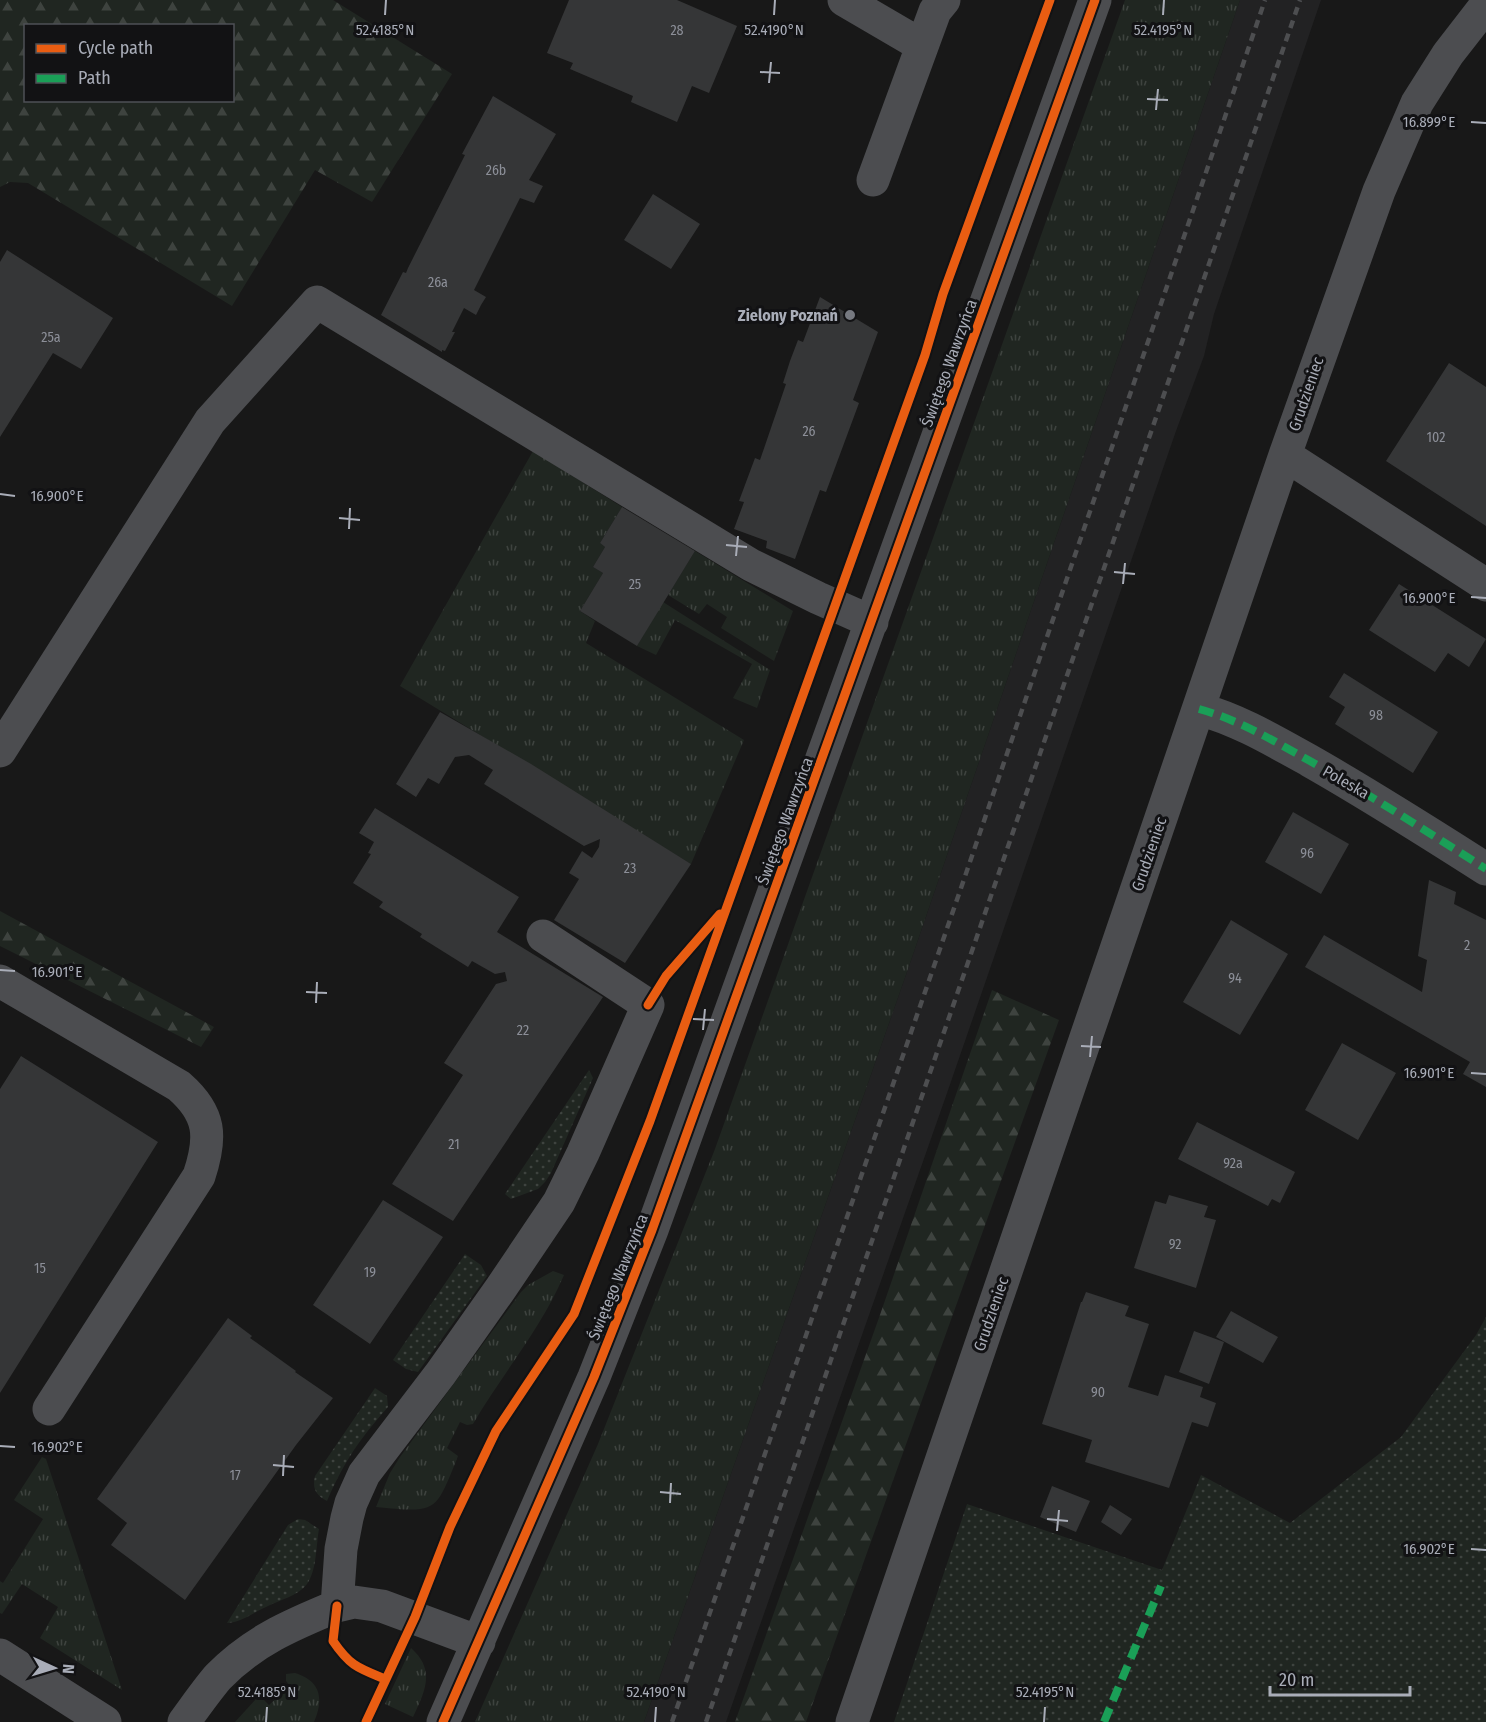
<svg xmlns="http://www.w3.org/2000/svg" width="1486" height="1722" font-family="'Fira Sans Condensed',sans-serif">
  <style>
    .built { fill: #222223 }
    .grass { fill: url(#grass-tufts) }
    .forest { fill: url(#forest-firs); fill-rule: evenodd }
    .garden { fill: url(#garden-dots) }
    .building { fill: #353637 }
    .lines { fill: none; stroke-linecap: round; stroke-linejoin: round }
    .minor { stroke: #4c4d50; stroke-width: 33 }
    .rail { stroke: #4d4e50; stroke-width: 4.5; stroke-dasharray: 8 6; stroke-linecap: butt }
    .quiet { stroke: #1a9f57; stroke-width: 8; stroke-dasharray: 15 8; stroke-linecap: butt }
    .cycleway-casing { stroke: #121214; stroke-width: 13 }
    .cycleway { stroke: #e95d12; stroke-width: 9 }
    .ticks { fill: none; stroke: #a9adb8; stroke-width: 2 }
    .poi-dot { fill: #767980; stroke: #121214; stroke-width: 2 }
    .labels { text-anchor: middle; dominant-baseline: central; stroke-width: 6; stroke-linejoin: round; paint-order: stroke }
    .number-label { font-size: 14px; fill: #8c8f98 }
    .poi-label { font-size: 16px; font-weight: bold; fill: #a9adb8; stroke: #121214; text-anchor: end }
    .street-label { font-size: 16px; fill: #a9adb8; stroke: #121214 }
    .ticks-label { font-size: 15px; text-anchor: middle; fill: #a9adb8; stroke: #121214; stroke-width: 6; stroke-linejoin: round; paint-order: stroke }
  </style>
  <defs>
    <pattern id="grass-tufts" width="24" height="20" patternUnits="userSpaceOnUse" patternTransform="scale(1.5)"><rect width="24" height="20" fill="#202621"/><path d="M3 7l-1-3M5 7V3M7 7l1-3M15 17l-1-3M17 17v-4M19 17l1-3" fill="none" stroke="#3e433f"/></pattern>
    <pattern id="forest-firs" width="22" height="20" patternUnits="userSpaceOnUse" patternTransform="scale(1.5)"><rect width="22" height="20" fill="#202621"/><path d="M5 1l3.5 6h-7zM16 11l3.5 6h-7z" fill="#3e433f"/></pattern>
    <pattern id="garden-dots" width="8" height="8" patternUnits="userSpaceOnUse" patternTransform="scale(1.5)"><rect width="8" height="8" fill="#202621"/><path d="M2 2h.1M6 6h.1" fill="none" stroke="#3e433f" stroke-width="1.8" stroke-linecap="round"/></pattern>
  </defs>
  <rect width="100%" height="100%" fill="#181818"/>
  <path class="built" d="M 1240,0 L 1321,0 L 1214,314 L 1204,356 L 1176,431 L 946,1096 L 726,1722 L 644,1722 L 908,969 Z"/>
  <path class="grass" d="M 1125,0 L 1240,0 L 908,969 L 644,1722 L 475,1722 L 598,1444 L 715,1149 Z
    M 533,451 L 622,507 L 600,543 L 605,547 L 593,567 L 603,573 L 580,611 L 595,621 L 586,643 L 744,740 L 691,864 L 400,686 Z
    M 695,551 L 793,611 L 774,661 L 721,628 L 727,617 L 707,604 L 699,614 L 668,595 Z
    M 663,602 L 770,670 L 757,708 L 733,698 L 752,664 L 675,620 L 656,655 L 637,646 Z
    M 553,1271 L 564,1275 C 541,1329 502,1374 473,1424 L 467,1425 L 460,1422 L 447,1448 L 458,1456 C 435,1513 438,1513 376,1507 L 390,1473 L 400,1457 L 521,1292 L 528,1285 Z
    M 42,1457 L 46,1459 L 122,1690 L 40,1638 L 58,1607 L 22,1584 L 2,1614 L 0,1613 L 0,1581 L 3,1583 L 43,1519 L 14,1500 Z
    M 411,1648 C 436,1670 425,1691 413,1717 L 385,1704 Z
    M 295,1673 C 321,1681 324,1699 314,1722 L 235,1722 L 256,1699 L 264,1700 L 269,1705 L 290,1686 L 286,1681 L 286,1674 Z"/>
  <path class="forest" d="M 0,0 L 333,0 L 452,74 L 372,202 L 315,170 L 232,306 L 28,183 L 10,182 L 0,187 ZM 26,26 L 232,26 L 232,100 L 26,100 Z
    M 0,911 L 214,1027 L 201,1047 L 0,946 Z
    M 992,990 L 1059,1020 L 806,1722 L 735,1722 L 881,1312 Z"/>
  <path class="garden" d="M 589,1070 L 593,1078 L 551,1173 L 545,1182 L 538,1189 L 511,1199 L 505,1194 Z
    M 465,1254 L 481,1265 L 487,1276 L 418,1372 L 406,1369 L 393,1360 Z
    M 1486,1317 L 1486,1722 L 894,1722 L 967,1504 L 1162,1570 L 1201,1475 L 1290,1523 L 1401,1437 L 1476,1335 Z
    M 375,1388 L 387,1396 L 388,1407 C 359,1440 345,1460 327,1501 C 316,1495 312,1489 315,1476 Z
    M 298,1519 L 305,1520 L 319,1529 C 316,1545 317,1570 307,1584 C 298,1596 279,1600 266,1607 C 252,1613 243,1622 227,1623 L 288,1525 Z"/>
  <path class="building" d="M 569,0 L 677,0 L 737,26 L 709,93 L 692,86 L 677,122 L 631,102 L 633,96 L 570,69 L 573,63 L 547,53 Z
    M 493,96 L 556,134 L 529,180 L 543,186 L 538,195 L 534,203 L 520,198 L 474,290 L 486,297 L 481,305 L 476,315 L 464,308 L 452,332 L 455,332 L 445,351 L 442,350 L 442,352 L 381,315 L 403,272 L 406,273 L 408,268 L 465,155 L 462,154 Z
    M 653,194 L 700,224 L 671,269 L 624,240 Z
    M 7,250 L 113,318 L 81,369 L 53,353 L 0,437 L 0,262 Z
    M 820,297 L 878,332 L 853,400 L 859,403 L 826,492 L 820,490 L 795,559 L 766,548 L 767,541 L 734,529 L 744,502 L 739,501 L 755,458 L 760,460 L 786,384 L 783,383 L 790,361 L 798,340 L 803,342 Z
    M 1449,363 L 1486,387 L 1486,526 L 1386,461 Z
    M 622,507 L 695,551 L 637,646 L 580,611 L 603,573 L 593,567 L 605,547 L 600,543 Z
    M 1399,584 L 1486,639 L 1469,667 L 1448,653 L 1435,672 L 1369,630 Z
    M 1344,673 L 1438,732 L 1413,773 L 1335,724 L 1345,707 L 1329,697 Z
    M 440,712 L 531,764 L 691,864 L 625,963 L 554,920 L 579,879 L 569,873 L 582,851 L 592,858 L 599,847 L 600,839 L 584,846 L 484,784 L 493,770 L 469,755 L 455,757 L 439,784 L 428,778 L 416,797 L 396,784 Z
    M 375,808 L 519,897 L 497,932 L 603,997 L 453,1221 L 392,1184 L 463,1075 L 444,1063 L 496,984 L 507,981 L 505,972 L 495,974 L 472,961 L 468,967 L 420,937 L 422,934 L 379,907 L 383,902 L 353,883 L 371,854 L 368,853 L 374,842 L 359,833 Z
    M 1293,812 L 1349,844 L 1321,894 L 1265,862 Z
    M 1429,880 L 1456,892 L 1454,904 L 1486,920 L 1486,1087 L 1463,1074 L 1470,1062 L 1305,967 L 1324,935 L 1422,992 L 1427,960 L 1418,956 Z
    M 1231,920 L 1288,954 L 1240,1035 L 1183,1002 Z
    M 1342,1043 L 1396,1073 L 1358,1140 L 1305,1110 Z
    M 21,1056 L 158,1142 L 0,1393 L 0,1089 Z
    M 1197,1122 L 1295,1172 L 1280,1203 L 1272,1199 L 1268,1206 L 1178,1159 Z
    M 1169,1195 L 1208,1206 L 1204,1217 L 1216,1220 L 1196,1288 L 1134,1268 L 1155,1201 L 1166,1204 Z
    M 383,1200 L 443,1237 L 370,1344 L 313,1305 Z
    M 1086,1292 L 1129,1306 L 1125,1316 L 1149,1324 L 1128,1387 L 1158,1396 L 1165,1375 L 1203,1387 L 1200,1397 L 1216,1403 L 1208,1427 L 1192,1422 L 1169,1488 L 1085,1462 L 1092,1440 L 1042,1424 L 1081,1302 L 1082,1302 Z
    M 1231,1311 L 1278,1337 L 1263,1363 L 1216,1337 Z
    M 228,1318 L 252,1336 L 250,1338 L 296,1371 L 295,1372 L 333,1398 L 296,1445 L 185,1600 L 111,1545 L 127,1523 L 97,1499 Z
    M 1194,1331 L 1224,1342 L 1209,1384 L 1179,1372 Z
    M 1052,1486 L 1090,1501 L 1076,1532 L 1040,1517 Z
    M 1110,1505 L 1132,1519 L 1121,1535 L 1101,1522 Z"/>
  <g class="lines">
    <path class="minor" d="M 844,0 L 921,45
      M 873,180 L 935,11 L 944,0
      M 1285,455 L 1486,585
      M 1199,709 C 1239,720 1274,741 1310,761 C 1370,795 1428,832 1486,869
      M 0,751 L 210,421 L 317,302 L 751,565 L 818,598 L 872,622
      M 0,981 L 179,1086 C 211,1114 212,1137 199,1176 L 49,1409
      M 337,1606 L 354,1602 L 382,1606 L 479,1642
      M 0,1655 L 105,1722
      M 184,1722 C 195,1707 206,1691 218,1677 C 253,1641 291,1625 337,1606 L 341,1549 L 347,1518 L 351,1503 L 364,1474 L 441,1373 L 501,1288 L 559,1202 L 583,1153 L 648,1005 L 543,936
      M 443,1722 L 594,1377 L 652,1230 L 1095,0
      M 852,1722 L 1285,455 L 1379,191 L 1417,103 L 1448,54 L 1486,5"/>
    <path class="rail" d="M 672,1722 L 960,891 L 1265,0
      M 706,1722 L 1300,0"/>
    <path class="quiet" d="M 1199,709 C 1239,720 1274,741 1310,761 C 1370,795 1428,832 1486,869
      M 1104,1722 L 1161,1586"/>
    <defs>
      <path id="cycleway" d="M 648,1005 L 666,976 L 720,914
        M 337,1606 L 333,1641 C 350,1666 358,1668 385,1679
        M 366,1722 L 415,1617 L 450,1527 L 496,1431 L 574,1314 L 650,1121 L 925,355 L 943,294 L 1050,0
        M 443,1722 L 594,1377 L 652,1230 L 1095,0"/>
    </defs>
    <use href="#cycleway" class="cycleway-casing"/>
    <use href="#cycleway" class="cycleway"/>
  </g>
  <path class="ticks" d="M 385,15 L 386,0M 774,15 L 775,0M 1163,15 L 1164,0M 760,72 L 780,73M 769,83 L 771,62M 1147,99 L 1168,100M 1156,110 L 1158,89M 1471,122 L 1486,123M 0,494 L 15,496M 339,518 L 360,520M 349,529 L 350,508M 726,545 L 747,547M 736,556 L 738,536M 1114,572 L 1135,574M 1123,584 L 1125,563M 1471,597 L 1486,598M 0,970 L 15,971M 306,992 L 327,993M 316,1003 L 317,982M 693,1019 L 714,1020M 703,1030 L 705,1009M 1081,1046 L 1101,1047M 1090,1057 L 1092,1036M 1471,1073 L 1486,1074M 0,1446 L 15,1447M 273,1465 L 294,1467M 283,1476 L 284,1455M 660,1492 L 681,1494M 670,1503 L 671,1483M 1047,1519 L 1068,1521M 1057,1531 L 1059,1510M 1471,1549 L 1486,1550M 266,1722 L 267,1707M 655,1722 L 656,1707M 1044,1722 L 1045,1707"/>
  <circle class="poi-dot" cx="850" cy="315" r="6"/>
  <g class="labels">
    <g class="number-label">
      <text x="677" y="30">28</text>
      <text x="496" y="170">26b</text>
      <text x="438" y="282">26a</text>
      <text x="51" y="337">25a</text>
      <text x="809" y="431">26</text>
      <text x="1436" y="437">102</text>
      <text x="635" y="584">25</text>
      <text x="1376" y="715">98</text>
      <text x="1307" y="853">96</text>
      <text x="630" y="868">23</text>
      <text x="1467" y="945">2</text>
      <text x="1235" y="978">94</text>
      <text x="523" y="1030">22</text>
      <text x="454" y="1144">21</text>
      <text x="1233" y="1163">92a</text>
      <text x="1175" y="1244">92</text>
      <text x="40" y="1268">15</text>
      <text x="370" y="1272">19</text>
      <text x="1098" y="1392">90</text>
      <text x="235" y="1475">17</text>
    </g>
    <g class="poi-label">
      <text x="838" y="315">Zielony Poznań</text>
    </g>
    <g class="street-label">
      <text transform="translate(949 363) rotate(-70)">Świętego Wawrzyńca</text>
      <text transform="translate(1306 394) rotate(-71)">Grudzieniec</text>
      <text transform="translate(1346 782) rotate(30)">Poleska</text>
      <text transform="translate(785 821) rotate(-70)">Świętego Wawrzyńca</text>
      <text transform="translate(1149 854) rotate(-71)">Grudzieniec</text>
      <text transform="translate(618 1277) rotate(-68)">Świętego Wawrzyńca</text>
      <text transform="translate(991 1314) rotate(-71)">Grudzieniec</text>
    </g>
  </g>
  <g class="ticks-label">
    <text x="385" y="35">52.4185°N</text>
    <text x="774" y="35">52.4190°N</text>
    <text x="1163" y="35">52.4195°N</text>
    <text x="1429" y="127">16.899°E</text>
    <text x="57" y="501">16.900°E</text>
    <text x="1429" y="603">16.900°E</text>
    <text x="57" y="977">16.901°E</text>
    <text x="1429" y="1078">16.901°E</text>
    <text x="57" y="1452">16.902°E</text>
    <text x="1429" y="1554">16.902°E</text>
    <text x="267" y="1697">52.4185°N</text>
    <text x="656" y="1697">52.4190°N</text>
    <text x="1045" y="1697">52.4195°N</text>
  </g>
  <rect x="24" y="24" width="210" height="78" fill="#121214" stroke="#4e5056" stroke-width="1.5"/>
  <rect x="36" y="44" width="30" height="9" fill="#e95d12" stroke="#4e5056" stroke-width="1.5"/>
  <text x="78" y="54" font-size="18" fill="#a9adb8">Cycle path</text>
  <rect x="36" y="74" width="30" height="9" fill="#1a9f57" stroke="#4e5056" stroke-width="1.5"/>
  <text x="78" y="84" font-size="18" fill="#a9adb8">Path</text>
  <g transform="translate(54 1668) rotate(94)" stroke="#121214" stroke-width="4.5" paint-order="stroke">
  <path d="M0-4.5L10 22L0 15L-10 22Z" fill="#a9adb8"/>
  <text y="-9" font-size="16" font-weight="bold" text-anchor="middle" fill="#a9adb8">N</text>
  </g>
  <path d="M1270 1686v9h140v-9" fill="none" stroke="#a9adb8" stroke-width="3"/>
  <text x="1279" y="1686" font-size="18" fill="#a9adb8" stroke="#121214" stroke-width="4.5" paint-order="stroke">20 m</text>
</svg>
